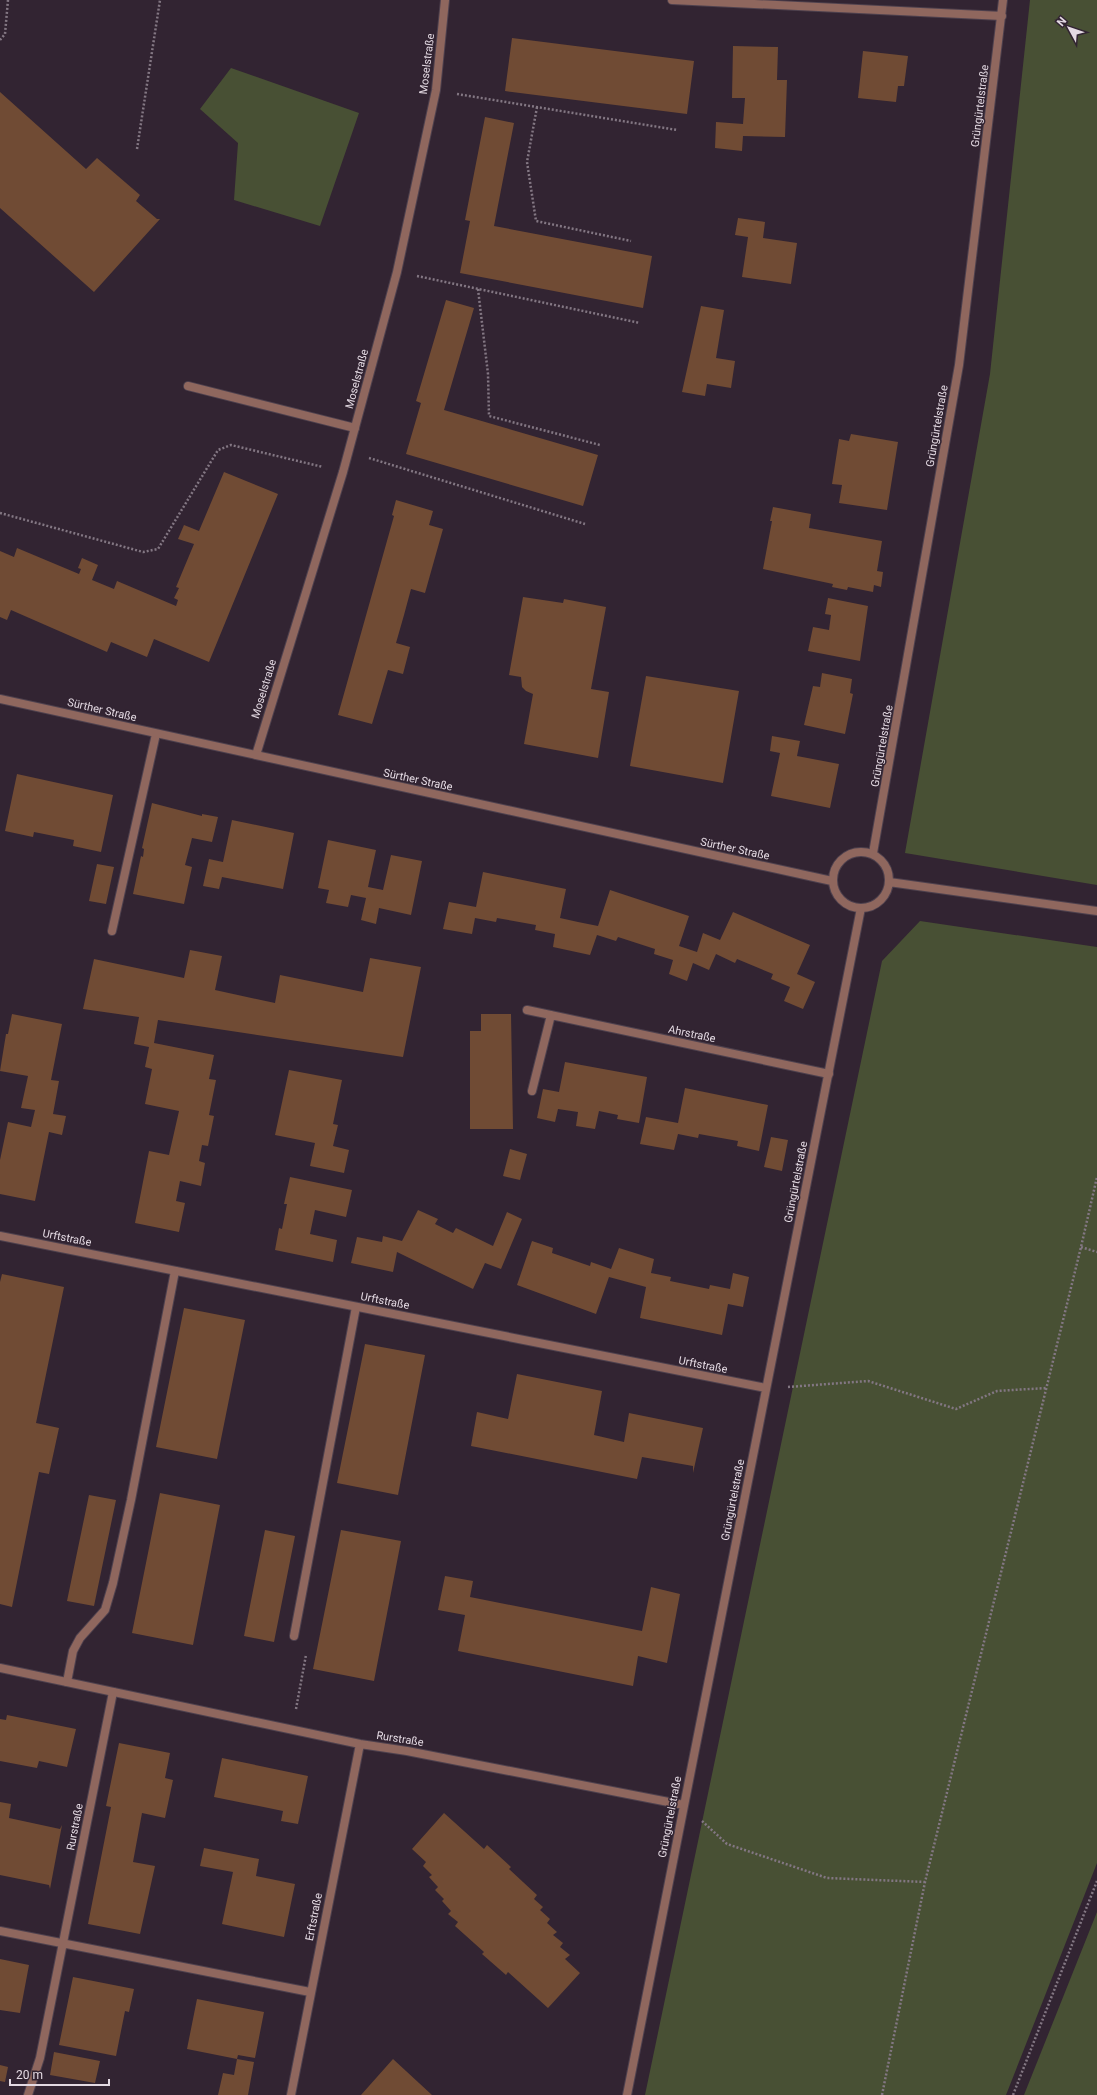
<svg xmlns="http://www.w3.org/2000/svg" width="1097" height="2095" font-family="Roboto,sans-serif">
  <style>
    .green { fill: #485034 }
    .building { fill: #704b34 }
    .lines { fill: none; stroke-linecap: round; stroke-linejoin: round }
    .service-casing { stroke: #4e414e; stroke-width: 10 }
    .minor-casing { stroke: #4e414e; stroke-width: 10 }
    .tertiary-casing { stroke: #4e414e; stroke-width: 10 }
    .path { stroke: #837783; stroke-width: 2.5; stroke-dasharray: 2 2; stroke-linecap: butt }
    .service { stroke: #8f675e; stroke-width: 8 }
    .minor { stroke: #8f675e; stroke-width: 8 }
    .tertiary { stroke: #8f675e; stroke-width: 8 }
    .labels { text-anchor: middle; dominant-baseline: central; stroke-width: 3; stroke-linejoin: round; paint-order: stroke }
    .street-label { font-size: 11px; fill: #e4dae3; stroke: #322432 }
  </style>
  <rect width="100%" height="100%" fill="#322432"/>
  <path class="green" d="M 1030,0 L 1097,0 L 1097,885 L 905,853 L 990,374 Z
    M 231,68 L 359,113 L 320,226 L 234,200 L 238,143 L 200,109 Z
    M 920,921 L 1097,947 L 1097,1863 L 1006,2095 L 645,2095 L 882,961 Z
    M 1097,1912 L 1097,2095 L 1024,2095 Z"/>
  <path class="building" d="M 512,38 L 694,61 L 687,114 L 505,91 Z
    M 733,46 L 778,47 L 777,80 L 787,80 L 785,137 L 743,136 L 742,151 L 715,148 L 716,122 L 743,124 L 745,98 L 732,98 Z
    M 863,51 L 908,56 L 904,86 L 898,86 L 896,102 L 858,98 Z
    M 0,92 L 86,169 L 97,158 L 140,195 L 136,201 L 157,219 L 160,219 L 94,292 L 0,208 Z
    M 485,117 L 514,123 L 494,226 L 652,256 L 643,308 L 460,273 L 470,221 L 465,220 Z
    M 738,218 L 765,222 L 763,238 L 797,243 L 791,284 L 742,277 L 748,237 L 735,235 Z
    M 446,300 L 474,308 L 444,410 L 598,455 L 583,506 L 406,454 L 421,403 L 416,401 Z
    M 701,306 L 724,310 L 716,358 L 735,361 L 731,388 L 707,384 L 705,396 L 682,392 Z
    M 851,434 L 898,442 L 887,510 L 839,503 L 842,485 L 832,484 L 839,439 L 849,441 Z
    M 224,472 L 278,494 L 209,662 L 154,639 L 147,657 L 111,642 L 107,652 L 11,610 L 7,620 L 0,617 L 0,551 L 14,557 L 17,548 L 79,574 L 81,569 L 78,568 L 82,558 L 98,565 L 92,580 L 114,589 L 117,581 L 176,606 L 178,600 L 174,598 L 179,588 L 176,587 L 194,544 L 178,539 L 184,525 L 199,531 Z
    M 396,500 L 433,511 L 429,525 L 443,529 L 425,593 L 411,589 L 404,615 L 396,643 L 410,647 L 403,674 L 388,670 L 372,724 L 338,715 L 394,516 L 392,515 Z
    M 773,507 L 811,514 L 809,528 L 882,541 L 877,571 L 883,572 L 881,587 L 874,585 L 873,592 L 848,587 L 847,590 L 832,587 L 833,584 L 763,569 L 772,521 L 770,521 Z
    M 523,597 L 563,603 L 564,599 L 606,607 L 591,689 L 609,692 L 598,758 L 524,744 L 533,694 L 526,691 L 522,687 L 521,677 L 509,675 Z
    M 828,598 L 868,606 L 860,661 L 808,651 L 813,627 L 829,630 L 831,615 L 825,614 Z
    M 822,673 L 852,679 L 850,693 L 853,694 L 845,734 L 804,725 L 813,686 L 820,687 Z
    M 646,676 L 739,691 L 723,783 L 630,766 Z
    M 772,736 L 800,741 L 797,756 L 839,764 L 830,808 L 771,796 L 780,753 L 770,751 Z
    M 17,774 L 113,795 L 101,852 L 73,846 L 74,840 L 34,832 L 33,837 L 5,831 Z
    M 152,803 L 202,816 L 202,814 L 218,817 L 212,842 L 192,838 L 185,865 L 192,867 L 184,904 L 133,894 L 141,856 L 143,857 L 144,849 L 142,848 Z
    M 232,820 L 294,833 L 283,889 L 222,877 L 219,889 L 203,886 L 209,859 L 223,862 Z
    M 328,840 L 376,850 L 368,887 L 383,890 L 391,855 L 422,861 L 411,915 L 379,908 L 376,924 L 361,920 L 366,898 L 351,895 L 348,907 L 326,903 L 329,890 L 318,888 Z
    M 97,864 L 114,867 L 106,904 L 89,901 Z
    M 483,872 L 566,889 L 560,918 L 578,922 L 598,926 L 610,890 L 689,916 L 679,946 L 697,952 L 703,933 L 720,940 L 733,912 L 810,945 L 797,974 L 815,982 L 803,1009 L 784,1001 L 790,987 L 771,979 L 773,974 L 737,959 L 735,963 L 716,954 L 709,970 L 693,963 L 687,981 L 669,974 L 673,960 L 654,954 L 655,949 L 618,937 L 616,941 L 597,935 L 590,955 L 553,947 L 555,934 L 535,930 L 536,925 L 497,918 L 496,922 L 475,918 L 472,934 L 443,929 L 449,902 L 476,907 Z
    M 190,950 L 222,956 L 215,990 L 275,1003 L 280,975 L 363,992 L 370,958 L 421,967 L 403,1057 L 158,1020 L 154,1043 L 214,1055 L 209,1079 L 216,1080 L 209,1115 L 214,1116 L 208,1146 L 202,1145 L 199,1161 L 205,1163 L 201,1186 L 180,1181 L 176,1201 L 185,1203 L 179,1232 L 135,1223 L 149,1151 L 169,1155 L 179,1111 L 145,1104 L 152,1069 L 145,1067 L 149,1047 L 134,1044 L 139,1017 L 83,1009 L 94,959 L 184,978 Z
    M 12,1014 L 62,1024 L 51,1080 L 59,1081 L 53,1114 L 66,1116 L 62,1135 L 49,1132 L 35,1201 L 0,1194 L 0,1160 L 8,1122 L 31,1127 L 35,1110 L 21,1108 L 28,1076 L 0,1071 L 6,1034 L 8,1034 Z
    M 481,1014 L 511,1014 L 513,1129 L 470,1129 L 470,1031 L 481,1031 Z
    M 565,1062 L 647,1077 L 639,1123 L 617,1119 L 618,1115 L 599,1111 L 595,1129 L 576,1126 L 578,1112 L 558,1109 L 555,1122 L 537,1118 L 543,1089 L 559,1092 Z
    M 289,1070 L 342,1080 L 333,1124 L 338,1125 L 333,1146 L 349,1150 L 344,1173 L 310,1166 L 315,1143 L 275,1135 Z
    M 685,1088 L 768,1105 L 759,1151 L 737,1146 L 738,1141 L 699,1134 L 698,1138 L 678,1134 L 674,1150 L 640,1144 L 646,1117 L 678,1123 Z
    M 771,1137 L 788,1140 L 782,1171 L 764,1167 Z
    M 510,1149 L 527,1154 L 520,1180 L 503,1176 Z
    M 290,1177 L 352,1190 L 346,1217 L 315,1210 L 310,1234 L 337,1240 L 333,1262 L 275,1250 L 279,1228 L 282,1229 L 287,1204 L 284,1204 Z
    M 418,1210 L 438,1219 L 435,1224 L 453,1233 L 456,1228 L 493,1246 L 507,1212 L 522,1219 L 501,1269 L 485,1263 L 473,1289 L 397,1252 L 393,1272 L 351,1263 L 357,1237 L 382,1242 L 383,1236 L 402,1241 Z
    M 532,1241 L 553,1248 L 552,1253 L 590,1266 L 591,1262 L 611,1269 L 619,1248 L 654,1259 L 651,1273 L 671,1277 L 670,1281 L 709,1289 L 710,1285 L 730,1289 L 733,1273 L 749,1277 L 743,1307 L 728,1304 L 722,1335 L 640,1318 L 646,1287 L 609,1277 L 596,1314 L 517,1285 Z
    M 2,1274 L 64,1287 L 36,1423 L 59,1428 L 49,1474 L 39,1472 L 12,1607 L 0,1604 L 0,1282 Z
    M 184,1308 L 245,1320 L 217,1459 L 156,1447 Z
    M 365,1344 L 425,1355 L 398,1495 L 337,1483 Z
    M 517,1374 L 602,1391 L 594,1435 L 624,1442 L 629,1413 L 703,1428 L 693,1473 L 693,1466 L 642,1457 L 637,1479 L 471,1446 L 477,1412 L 508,1419 Z
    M 160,1493 L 220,1505 L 193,1645 L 132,1633 Z
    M 89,1495 L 116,1500 L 94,1606 L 67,1601 Z
    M 265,1530 L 295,1536 L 274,1642 L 244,1636 Z
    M 341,1530 L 401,1541 L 374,1681 L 313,1669 Z
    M 445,1576 L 473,1581 L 470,1597 L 642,1631 L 651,1587 L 680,1594 L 667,1663 L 638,1656 L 633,1686 L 458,1651 L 465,1615 L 438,1610 Z
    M 7,1715 L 76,1729 L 67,1767 L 39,1761 L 37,1768 L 0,1761 L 0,1719 L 6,1720 Z
    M 119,1743 L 170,1753 L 165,1778 L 173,1780 L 165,1818 L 142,1813 L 133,1862 L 155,1866 L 140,1934 L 88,1924 L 111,1807 L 106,1806 Z
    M 222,1758 L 308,1776 L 298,1824 L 281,1821 L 283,1811 L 214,1797 Z
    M 0,1802 L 11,1804 L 9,1818 L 60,1829 L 62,1825 L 50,1889 L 49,1885 L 0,1875 Z
    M 444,1813 L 484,1849 L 487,1845 L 511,1867 L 509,1869 L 537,1895 L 534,1899 L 543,1907 L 540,1910 L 550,1919 L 547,1923 L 557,1932 L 553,1935 L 563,1943 L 560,1947 L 570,1955 L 565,1959 L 580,1973 L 548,2008 L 508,1972 L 506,1975 L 482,1954 L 484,1952 L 455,1926 L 458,1922 L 448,1914 L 451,1911 L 442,1901 L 444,1899 L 435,1890 L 438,1887 L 429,1877 L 432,1875 L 423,1866 L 426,1862 L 412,1849 Z
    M 204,1848 L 259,1859 L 256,1876 L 295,1884 L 284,1937 L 222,1924 L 233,1872 L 200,1866 Z
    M 0,1959 L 29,1965 L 20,2013 L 0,2010 Z
    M 73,1977 L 134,1989 L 129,2012 L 125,2011 L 116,2056 L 59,2045 Z
    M 197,1999 L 264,2012 L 255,2058 L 238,2055 L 237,2059 L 187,2049 Z
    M 54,2052 L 100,2061 L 95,2083 L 50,2075 Z
    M 237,2059 L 254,2062 L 248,2095 L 218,2095 L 223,2073 L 234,2075 Z
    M 393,2059 L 432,2095 L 361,2095 Z
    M 0,2065 L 8,2067 L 5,2082 L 0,2081 Z"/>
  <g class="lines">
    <defs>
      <path id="service" d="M 188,386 L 355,428
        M 112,931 L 156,734
        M 527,1010 L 829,1074
        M 532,1091 L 551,1015
        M 294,1636 L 356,1307
        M 67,1682 L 73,1651 L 80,1638 L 105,1610 L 113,1583 L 131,1500 L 175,1271
        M 0,1931 L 310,1992
        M 28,2095 L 40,2058 L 113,1692"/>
      <path id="minor" d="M 672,0 L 1002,16
        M 256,755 L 343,472 L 397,272 L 436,90 L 445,0
        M 873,853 L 959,365 L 1003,0
        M 0,1236 L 766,1388
        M 0,1668 L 360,1744 L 407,1751 L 684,1805
        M 291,2095 L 360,1744
        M 627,2095 L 861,908"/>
      <path id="tertiary" d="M 0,699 L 832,881
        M833 880a28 28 0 1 1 56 0a28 28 0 1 1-56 0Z
        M 889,882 L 1097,911"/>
    </defs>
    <use href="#service" class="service-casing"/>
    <use href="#minor" class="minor-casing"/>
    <use href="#tertiary" class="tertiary-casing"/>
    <path class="path" d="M 0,40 L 5,34 L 8,0
      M 457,94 L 677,130
      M 537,107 L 527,162 L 536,221 L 631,241
      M 137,149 L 160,0
      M 417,276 L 640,323
      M 478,289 L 488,374 L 489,416 L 600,445
      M 369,458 L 585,524
      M 0,513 L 143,552 L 158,549 L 218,450 L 231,445 L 323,467
      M 1081,1247 L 1097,1252
      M 788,1387 L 868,1381 L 956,1409 L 997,1391 L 1046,1388
      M 296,1709 L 306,1655
      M 702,1821 L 727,1844 L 827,1878 L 925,1882
      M 882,2095 L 925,1882 L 1081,1247 L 1097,1177
      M 1013,2095 L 1097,1881"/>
    <use href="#service" class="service"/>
    <use href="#minor" class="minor"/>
    <use href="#tertiary" class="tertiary"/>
  </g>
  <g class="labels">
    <g class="street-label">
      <text transform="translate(427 64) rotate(-83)">Moselstraße</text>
      <text transform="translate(980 106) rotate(-83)">Grüngürtelstraße</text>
      <text transform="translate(357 379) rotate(-75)">Moselstraße</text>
      <text transform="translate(937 426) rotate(-80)">Grüngürtelstraße</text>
      <text transform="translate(264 689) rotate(-73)">Moselstraße</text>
      <text transform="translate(102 710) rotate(13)">Sürther Straße</text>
      <text transform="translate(882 746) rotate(-80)">Grüngürtelstraße</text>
      <text transform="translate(418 780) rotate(12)">Sürther Straße</text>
      <text transform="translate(735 849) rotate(12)">Sürther Straße</text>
      <text transform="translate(692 1034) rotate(12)">Ahrstraße</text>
      <text transform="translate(796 1182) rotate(-79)">Grüngürtelstraße</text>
      <text transform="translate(67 1238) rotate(11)">Urftstraße</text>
      <text transform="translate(385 1301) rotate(11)">Urftstraße</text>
      <text transform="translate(703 1365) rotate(11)">Urftstraße</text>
      <text transform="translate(733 1500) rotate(-79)">Grüngürtelstraße</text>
      <text transform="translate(400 1739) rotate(9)">Rurstraße</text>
      <text transform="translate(670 1817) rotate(-79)">Grüngürtelstraße</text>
      <text transform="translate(75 1827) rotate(-79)">Rurstraße</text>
      <text transform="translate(314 1917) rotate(-79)">Erftstraße</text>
    </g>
  </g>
  <g transform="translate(1069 28) rotate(310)" stroke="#322432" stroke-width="3" paint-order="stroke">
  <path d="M0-3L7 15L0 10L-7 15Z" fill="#e4dae3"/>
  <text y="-6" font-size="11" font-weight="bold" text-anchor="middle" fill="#e4dae3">N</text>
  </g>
  <path d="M10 2079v6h99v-6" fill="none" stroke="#e4dae3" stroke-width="2"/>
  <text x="16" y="2079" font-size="12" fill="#e4dae3" stroke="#322432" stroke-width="3" paint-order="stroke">20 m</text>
</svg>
